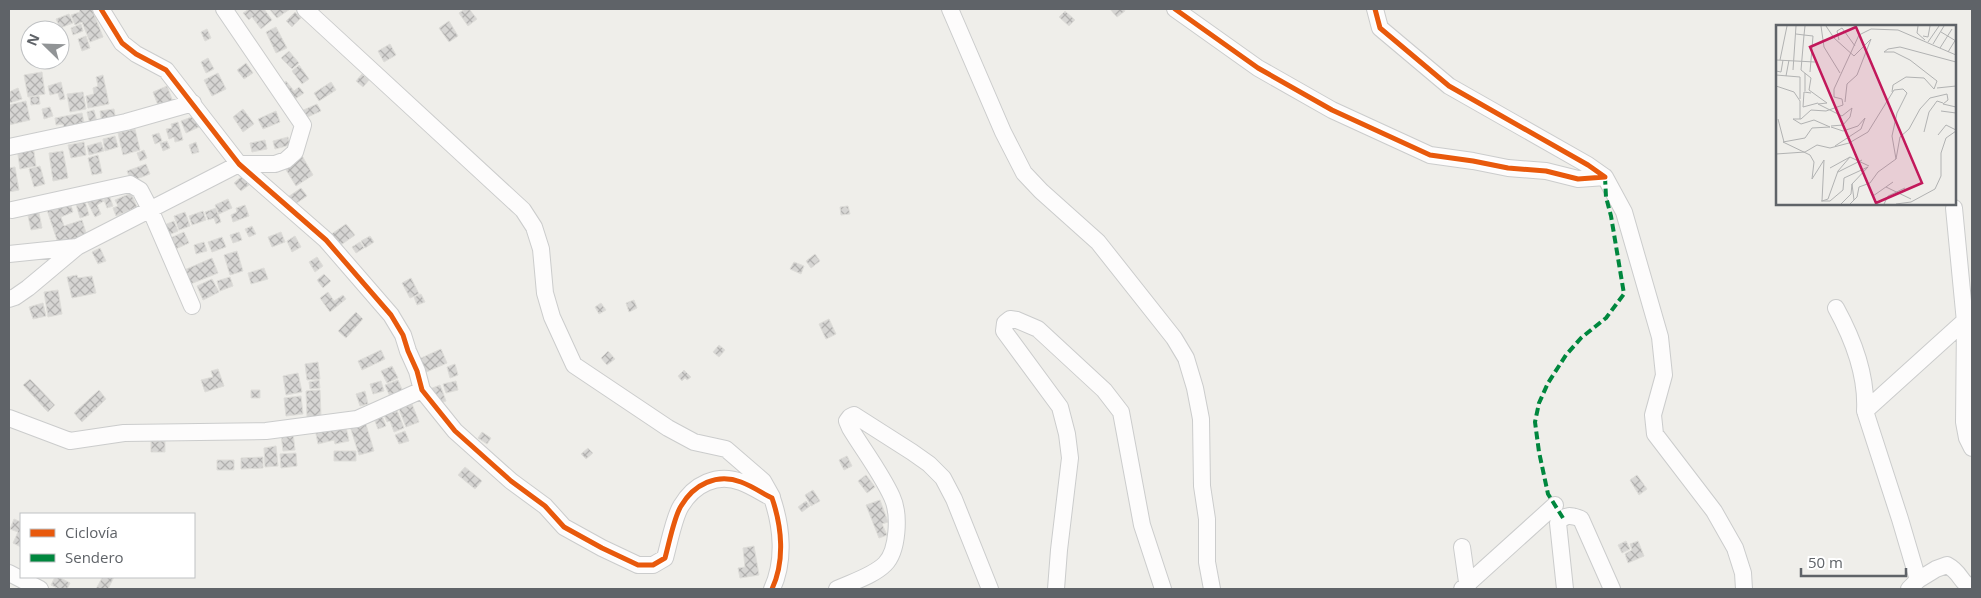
<svg xmlns="http://www.w3.org/2000/svg" width="1981" height="598" font-family="'Open Sans',sans-serif">
  <style>
    .building { fill: url(#building-cross-hatch); stroke: #deddd9 }
    .lines { fill: none; stroke-linecap: round; stroke-linejoin: round }
    .minor-casing { stroke: #cbcccc; stroke-width: 18 }
    .minor { stroke: #fdfcfc; stroke-width: 16 }
    .quiet { stroke: #00873e; stroke-width: 4; stroke-dasharray: 8 4; stroke-linecap: butt }
    .cycleway-casing { stroke: #fff; stroke-width: 8 }
    .cycleway { stroke: #e8590c; stroke-width: 5 }
    .inset-road { fill: none; stroke: #b1b2b2; stroke-width: 1 }
    .view { fill: #c2185b; fill-opacity: 0.15; stroke: #c2185b; stroke-width: 2.5 }
    .inset-edge { fill: none; stroke: #5f6368; stroke-width: 2.5 }
  </style>
  <defs>
    <pattern id="building-cross-hatch" width="8" height="8" patternUnits="userSpaceOnUse" patternTransform="scale(1.25)"><rect width="8" height="8" fill="#d6d5d3"/><path d="M0 0l8 8M0 8l8-8" fill="none" stroke="#b1b0af"/></pattern>
  </defs>
  <rect width="100%" height="100%" fill="#efeeea"/>
  <path class="building" d="M 79,9 L 92,9 L 103,37 L 90,42 L 82,22 L 75,25 L 71,15 L 80,12 Z
    M 249,9 L 264,9 L 272,20 L 261,29 L 252,17 L 249,20 L 243,13 Z
    M 272,9 L 290,9 L 277,18 L 270,10 Z
    M 465,9 L 469,9 L 477,19 L 468,26 L 459,13 Z
    M 1110,9 L 1124,9 L 1125,11 L 1117,17 Z
    M 1065,11 L 1075,20 L 1069,26 L 1059,17 Z
    M 295,12 L 301,18 L 292,27 L 286,21 Z
    M 69,14 L 73,23 L 60,28 L 56,19 Z
    M 449,21 L 458,36 L 449,42 L 439,28 Z
    M 81,24 L 83,31 L 73,35 L 71,28 Z
    M 276,27 L 287,48 L 276,53 L 266,32 Z
    M 207,29 L 211,38 L 205,41 L 201,32 Z
    M 86,36 L 90,48 L 82,51 L 78,39 Z
    M 390,44 L 396,55 L 384,62 L 378,51 Z
    M 289,51 L 299,63 L 292,69 L 281,58 Z
    M 208,58 L 214,69 L 206,73 L 201,62 Z
    M 246,63 L 253,73 L 244,79 L 237,70 Z
    M 299,65 L 309,79 L 302,84 L 292,71 Z
    M 42,72 L 45,94 L 28,97 L 24,75 Z
    M 218,73 L 226,89 L 212,96 L 204,80 Z
    M 362,74 L 369,80 L 363,87 L 356,81 Z
    M 103,75 L 109,104 L 88,108 L 86,96 L 94,94 L 93,88 L 98,86 L 96,77 Z
    M 286,81 L 294,91 L 299,87 L 304,93 L 292,101 L 281,85 Z
    M 61,82 L 65,99 L 60,100 L 58,93 L 50,95 L 48,86 Z
    M 331,82 L 336,90 L 319,101 L 314,93 Z
    M 167,86 L 173,102 L 159,108 L 153,92 Z
    M 18,88 L 22,99 L 9,103 L 9,92 Z
    M 83,92 L 86,109 L 70,112 L 67,94 Z
    M 39,96 L 40,104 L 31,105 L 30,97 Z
    M 26,101 L 30,120 L 9,125 L 9,105 Z
    M 317,104 L 321,111 L 303,119 L 299,112 Z
    M 50,107 L 53,116 L 44,119 L 42,109 Z
    M 114,109 L 116,121 L 102,124 L 100,111 Z
    M 243,109 L 254,124 L 243,132 L 233,117 Z
    M 94,110 L 98,126 L 91,128 L 87,112 Z
    M 276,111 L 280,122 L 263,129 L 258,119 Z
    M 82,113 L 84,122 L 79,123 L 81,129 L 65,132 L 63,124 L 56,125 L 55,118 Z
    M 194,116 L 199,127 L 186,133 L 181,121 Z
    M 178,122 L 183,140 L 175,142 L 174,137 L 169,139 L 166,129 L 172,128 L 171,124 Z
    M 135,129 L 140,150 L 123,155 L 118,133 Z
    M 159,133 L 162,141 L 155,144 L 152,135 Z
    M 115,136 L 118,147 L 105,151 L 103,139 Z
    M 288,137 L 290,145 L 275,149 L 273,141 Z
    M 265,140 L 267,149 L 252,152 L 250,143 Z
    M 167,141 L 170,148 L 163,151 L 160,143 Z
    M 84,142 L 86,155 L 71,158 L 68,145 Z
    M 101,142 L 104,151 L 89,155 L 87,146 Z
    M 196,142 L 199,152 L 192,154 L 189,145 Z
    M 33,145 L 36,166 L 20,169 L 17,148 Z
    M 144,150 L 147,158 L 140,161 L 137,153 Z
    M 63,151 L 68,178 L 53,181 L 49,153 Z
    M 301,154 L 313,175 L 296,186 L 283,165 Z
    M 98,155 L 102,173 L 92,175 L 88,158 Z
    M 146,164 L 150,174 L 131,181 L 127,171 Z
    M 40,166 L 45,184 L 34,187 L 29,169 Z
    M 15,167 L 19,190 L 9,192 L 9,168 Z
    M 242,176 L 249,185 L 241,191 L 234,183 Z
    M 301,188 L 307,196 L 291,207 L 285,199 Z
    M 131,193 L 137,207 L 116,216 L 113,208 L 118,206 L 115,200 Z
    M 101,195 L 104,201 L 97,205 L 101,214 L 95,217 L 87,201 Z
    M 109,195 L 113,206 L 107,208 L 103,197 Z
    M 84,198 L 89,215 L 80,218 L 75,201 Z
    M 69,199 L 73,212 L 61,217 L 64,226 L 82,220 L 87,236 L 59,246 L 46,207 Z
    M 228,199 L 232,208 L 219,214 L 215,205 Z
    M 245,205 L 249,216 L 233,222 L 231,215 L 237,212 L 236,208 Z
    M 848,206 L 850,214 L 841,215 L 840,207 Z
    M 38,208 L 42,228 L 31,230 L 27,211 Z
    M 216,208 L 221,222 L 216,224 L 214,218 L 208,220 L 205,212 Z
    M 203,211 L 206,220 L 192,225 L 189,216 Z
    M 185,212 L 190,226 L 179,230 L 174,216 Z
    M 174,221 L 178,231 L 166,236 L 162,226 Z
    M 346,224 L 355,235 L 338,247 L 330,235 Z
    M 252,226 L 256,234 L 249,237 L 245,229 Z
    M 184,232 L 189,243 L 171,251 L 166,240 Z
    M 239,232 L 242,240 L 233,243 L 230,235 Z
    M 281,232 L 285,242 L 272,247 L 268,237 Z
    M 295,236 L 301,247 L 292,252 L 287,241 Z
    M 370,236 L 374,242 L 365,248 L 361,241 Z
    M 222,237 L 226,247 L 212,252 L 208,242 Z
    M 204,242 L 207,251 L 196,254 L 194,245 Z
    M 360,242 L 364,248 L 356,253 L 352,247 Z
    M 100,248 L 106,261 L 98,264 L 92,252 Z
    M 237,251 L 243,271 L 230,275 L 224,255 Z
    M 815,254 L 820,261 L 811,268 L 806,261 Z
    M 317,257 L 323,266 L 315,272 L 309,262 Z
    M 212,258 L 218,273 L 188,285 L 182,271 Z
    M 794,262 L 804,266 L 801,274 L 790,269 Z
    M 264,268 L 268,279 L 251,284 L 248,273 Z
    M 324,274 L 331,281 L 323,288 L 317,280 Z
    M 77,275 L 78,278 L 92,276 L 96,293 L 72,298 L 67,277 Z
    M 230,277 L 233,286 L 220,291 L 217,281 Z
    M 411,278 L 419,294 L 410,298 L 402,283 Z
    M 212,279 L 219,292 L 203,300 L 197,286 Z
    M 58,290 L 62,314 L 48,317 L 44,292 Z
    M 328,292 L 334,301 L 343,295 L 346,299 L 330,312 L 320,298 Z
    M 421,294 L 425,302 L 417,305 L 414,297 Z
    M 634,300 L 637,308 L 629,312 L 626,303 Z
    M 43,303 L 46,316 L 33,319 L 29,307 Z
    M 601,303 L 606,310 L 599,314 L 595,307 Z
    M 356,312 L 363,319 L 346,338 L 338,331 Z
    M 829,319 L 836,334 L 826,339 L 819,324 Z
    M 719,345 L 725,350 L 719,357 L 713,352 Z
    M 441,349 L 447,363 L 424,373 L 419,359 Z
    M 381,350 L 385,359 L 362,370 L 358,361 Z
    M 608,351 L 615,359 L 607,365 L 601,358 Z
    M 318,362 L 320,379 L 307,380 L 305,364 Z
    M 455,364 L 458,375 L 450,378 L 447,367 Z
    M 392,366 L 398,378 L 387,383 L 381,371 Z
    M 218,369 L 224,386 L 205,392 L 201,380 L 213,377 L 211,371 Z
    M 684,370 L 691,377 L 687,380 L 685,378 L 682,381 L 678,376 Z
    M 298,373 L 302,392 L 286,395 L 283,376 Z
    M 30,379 L 55,405 L 48,412 L 23,385 Z
    M 319,380 L 320,388 L 310,389 L 309,382 Z
    M 398,380 L 404,394 L 391,399 L 385,385 Z
    M 381,381 L 384,391 L 373,394 L 370,384 Z
    M 456,381 L 458,390 L 446,393 L 443,384 Z
    M 440,385 L 446,401 L 436,405 L 430,389 Z
    M 99,390 L 106,399 L 82,422 L 74,413 Z
    M 251,390 L 260,390 L 260,398 L 251,398 Z
    M 320,390 L 321,417 L 307,417 L 306,391 Z
    M 365,391 L 368,404 L 360,406 L 356,394 Z
    M 301,396 L 303,414 L 286,416 L 284,398 Z
    M 412,404 L 419,422 L 406,427 L 399,409 Z
    M 396,408 L 404,428 L 394,432 L 390,421 L 387,422 L 383,413 Z
    M 381,413 L 386,426 L 378,429 L 373,416 Z
    M 364,418 L 374,451 L 359,455 L 349,423 Z
    M 345,422 L 349,441 L 335,444 L 334,440 L 318,444 L 315,429 Z
    M 405,431 L 409,441 L 399,444 L 395,435 Z
    M 482,432 L 491,438 L 487,444 L 478,438 Z
    M 293,433 L 295,450 L 283,451 L 281,434 Z
    M 151,441 L 165,441 L 165,452 L 151,452 Z
    M 276,446 L 278,466 L 265,467 L 264,448 Z
    M 588,448 L 593,453 L 586,459 L 581,454 Z
    M 334,451 L 356,451 L 356,461 L 334,461 Z
    M 296,453 L 297,466 L 281,468 L 280,454 Z
    M 847,456 L 852,466 L 844,470 L 839,460 Z
    M 263,457 L 263,468 L 241,469 L 241,458 Z
    M 217,460 L 234,460 L 234,470 L 217,470 Z
    M 465,467 L 482,481 L 475,489 L 458,475 Z
    M 866,475 L 875,487 L 867,493 L 858,481 Z
    M 1637,475 L 1647,489 L 1639,495 L 1630,480 Z
    M 813,490 L 820,501 L 811,506 L 805,495 Z
    M 880,500 L 888,522 L 882,524 L 887,535 L 879,538 L 866,505 Z
    M 806,501 L 810,506 L 802,512 L 798,507 Z
    M 14,519 L 21,522 L 21,547 L 13,543 L 18,532 L 10,529 Z
    M 1626,541 L 1630,549 L 1622,553 L 1618,545 Z
    M 1638,541 L 1644,556 L 1628,563 L 1625,554 L 1632,550 L 1630,544 Z
    M 754,546 L 759,575 L 740,578 L 738,568 L 745,567 L 743,548 Z
    M 55,577 L 59,577 L 70,583 L 67,589 L 59,589 L 51,585 Z
    M 98,577 L 114,577 L 108,589 L 96,589 L 102,578 Z"/>
  <g class="lines">
    <defs>
      <path id="minor" d="M 101,9 L 122,43 L 136,54 L 166,70 L 239,164 L 326,240 L 391,315 L 403,335 L 408,351 L 417,371 L 422,390 L 455,431 L 511,481 L 545,506 L 564,527 L 602,548 L 638,565 L 653,565 L 665,558 C 669,544 674,517 681,506 C 694,484 717,473 741,482 C 752,486 762,493 772,498 C 782,527 785,561 772,589
        M 305,9 L 523,210 L 534,227 L 541,249 L 545,293 L 552,317 L 574,365 L 668,428 L 694,442 L 726,449 L 763,481 L 772,497
        M 950,9 L 1003,132 L 1024,173 L 1041,191 L 1098,242 L 1174,338 L 1186,358 L 1195,388 L 1201,419 L 1202,486 L 1207,519 L 1207,562 L 1212,589
        M 1175,9 L 1258,68 L 1332,110 L 1430,155 L 1473,161 L 1508,168 L 1546,171 L 1578,179 L 1605,177 L 1588,165 L 1449,86 L 1380,28 L 1375,9
        M 9,147 L 126,122 L 193,103
        M 1605,177 L 1624,212 L 1660,337 L 1664,375 L 1653,415 L 1655,434 L 1714,511 L 1735,548 L 1743,573 L 1744,589
        M 1954,208 L 1965,322 L 1964,422 L 1967,438 L 1972,448
        M 12,210 L 130,184 L 140,190 L 150,209 L 192,306
        M 9,254 L 77,247
        M 9,299 L 15,297 L 28,288 L 77,247 L 239,164 L 275,164 L 286,160 L 295,152 L 303,125 L 224,9
        M 1836,308 C 1853,339 1867,375 1865,411 L 1900,519 L 1918,580 L 1909,589
        M 1865,411 L 1969,317
        M 9,418 L 70,441 L 124,433 L 266,431 L 357,419 L 422,390
        M 1462,547 L 1468,589
        M 9,573 L 40,589
        M 1918,580 L 1936,569 L 1947,565 C 1962,573 1959,582 1972,588
        M 837,589 C 852,582 873,576 885,564 C 898,551 900,514 892,497 C 881,473 864,451 850,428 L 847,421 L 850,417 L 854,415 L 912,452 L 929,464 L 943,478 L 954,499 L 990,589
        M 1056,589 L 1059,550 L 1070,458 L 1067,434 L 1060,407 L 1004,331 L 1005,323 L 1010,319 L 1017,320 L 1038,329 L 1104,390 L 1121,412 L 1142,525 L 1163,589
        M 1462,589 L 1555,505
        M 1565,589 L 1558,523 C 1565,514 1571,515 1581,519 L 1612,589"/>
    </defs>
    <use href="#minor" class="minor-casing"/>
    <use href="#minor" class="minor"/>
    <path class="quiet" d="M 1563,518 L 1548,494 L 1539,452 L 1535,422 L 1539,403 L 1548,383 L 1566,355 L 1581,338 L 1606,318 L 1624,294 L 1611,216 L 1606,197 L 1605,177"/>
    <defs>
      <path id="cycleway" d="M 101,9 L 122,43 L 136,54 L 166,70 L 239,164 L 326,240 L 391,315 L 403,335 L 408,351 L 417,371 L 422,390 L 455,431 L 511,481 L 545,506 L 564,527 L 602,548 L 638,565 L 653,565 L 665,558 C 669,544 674,517 681,506 C 694,484 717,473 741,482 C 752,486 762,493 772,498 C 782,527 785,561 772,589
        M 1175,9 L 1258,68 L 1332,110 L 1430,155 L 1473,161 L 1508,168 L 1546,171 L 1578,179 L 1605,177 L 1588,165 L 1449,86 L 1380,28 L 1375,9"/>
    </defs>
    <use href="#cycleway" class="cycleway-casing"/>
    <use href="#cycleway" class="cycleway"/>
  </g>
  <g transform="translate(1776 25)">
    <rect width="180" height="180" fill="#efeeea"/>
    <path class="inset-road" d="M 45,1 L 48,22 L 64,48M 50,1 L 58,13 L 78,31 L 95,14M 142,1 L 141,8 L 149,15M 165,7 L 180,16M 20,9 L 28,10 L 29,1M 147,11 L 152,12 L 154,1M 63,15 L 61,6 L 66,3 L 79,21M 152,17 L 163,1M 157,19 L 168,1M 164,23 L 176,4M 172,27 L 180,14M 0,35 L 39,37M 4,35 L 11,1M 17,45 L 20,1M 0,46 L 5,47 L 7,35M 34,47 L 37,11 L 28,10 L 25,45 L 35,53 L 33,65 L 51,78 L 42,79 L 66,91 L 76,83 L 74,92 L 67,100 L 55,101M 0,50 L 24,52 L 24,74M 10,51 L 13,35M 0,61 L 18,67 L 24,76 L 24,94M 161,63 L 180,61M 29,66 L 29,48M 116,67 L 117,60 L 130,52 L 148,53 L 158,64 L 161,56 L 134,35 L 118,27 L 108,27 L 112,24 L 124,22 L 180,37M 35,68 L 28,67 L 27,82 L 42,78M 69,77 L 71,59 L 81,50 L 95,14M 165,86 L 180,88M 2,94 L 8,117M 55,102 L 67,106 L 82,101 L 89,93 L 85,104 L 59,121M 148,107 L 153,87 L 161,76 L 167,78M 162,110 L 170,100 L 180,105M 0,129 L 29,127 L 41,120 L 54,123 L 73,118 L 92,107 L 118,65 L 127,64 L 131,68 L 121,88 L 116,111 L 120,134 L 124,112 L 133,104 L 144,84 L 154,73 L 171,69 L 172,75 L 167,79 L 180,82M 74,132 L 93,141M 62,147 L 86,135M 110,162 L 135,174M 97,171 L 117,157M 45,176 L 54,176 L 67,165 L 68,153 L 92,142 L 76,159 L 78,175M 46,176 L 48,135 L 36,154 L 38,137 L 34,130 L 7,117 L 29,113 L 36,103 L 54,102 L 38,95 L 25,99 L 17,94 L 25,94 L 35,85 L 50,86 L 67,80 L 66,74 L 58,72 L 58,64 L 83,10 L 95,4 L 122,5 L 180,30M 46,176 L 52,174 L 62,146 L 74,132 L 54,143M 65,179 L 75,169 L 76,159M 74,179 L 81,172 L 83,162 L 94,158 L 102,147 L 120,134M 108,179 L 112,171 L 129,163M 120,179 L 135,177 L 159,164 L 165,151 L 165,128 L 170,113 L 180,106"/>
    <path class="view" d="M 80,2 L 146,158 L 100,178 L 34,22 Z"/>
    <rect width="180" height="180" class="inset-edge"/>
  </g>
  <rect width="1981" height="598" fill="none" stroke="#5f6368" stroke-width="20"/>
  <rect x="20" y="513" width="175" height="65" fill="#ffffff" stroke="#bfc1c3"/>
  <rect x="30" y="529" width="25" height="8" fill="#e8590c" stroke="#bfc1c3"/>
  <text x="65" y="538" font-size="15" fill="#5f6368">Ciclovía</text>
  <rect x="30" y="554" width="25" height="8" fill="#00873e" stroke="#bfc1c3"/>
  <text x="65" y="563" font-size="15" fill="#5f6368">Sendero</text>
  <g transform="translate(45 45) rotate(293)"><circle r="24" fill="#ffffff" stroke="#bfc1c3"/>
  <path d="M0-4L9 19L0 12L-9 19Z" fill="#919496"/>
  <text y="-8" font-size="14" font-weight="bold" text-anchor="middle" fill="#5f6368">N</text>
  </g>
  <path d="M1801 568v8h105v-8" fill="none" stroke="#5f6368" stroke-width="2.5"/>
  <text x="1808" y="568" font-size="15" fill="#5f6368" stroke="#ffffff" stroke-width="4" paint-order="stroke">50 m</text>
</svg>
